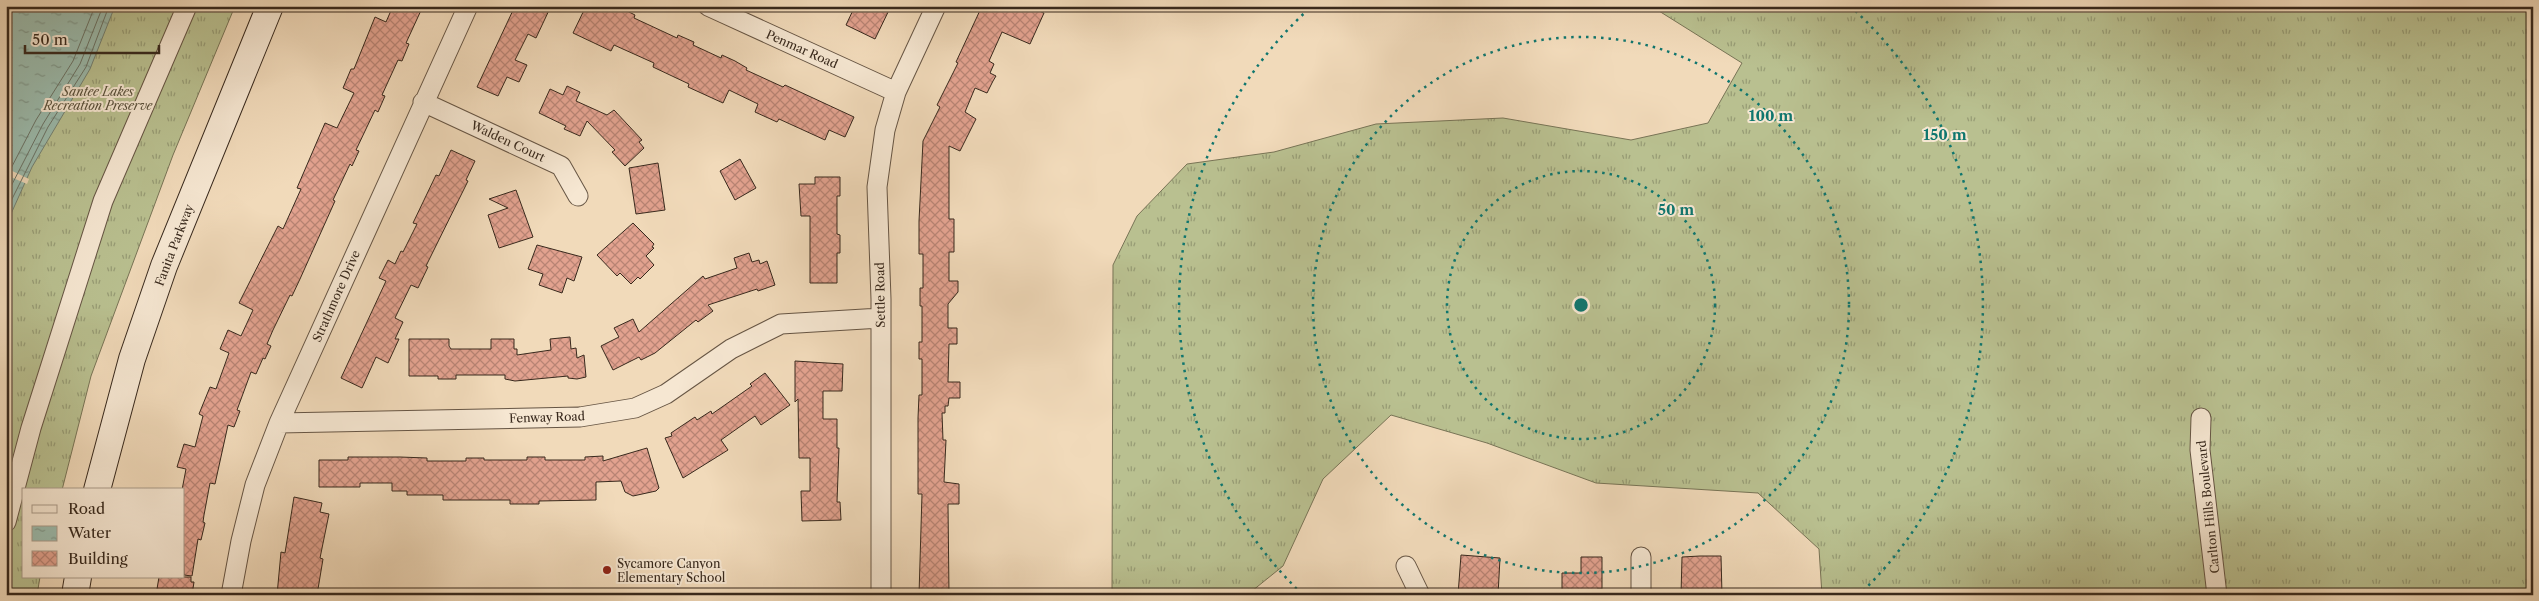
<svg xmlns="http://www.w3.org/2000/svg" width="2539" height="601" font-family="'Libre Caslon Text',serif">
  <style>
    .grass { fill: url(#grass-tufts); stroke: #787456 }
    .water { fill: url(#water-ripples); stroke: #738173 }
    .pier { fill: #f1daba }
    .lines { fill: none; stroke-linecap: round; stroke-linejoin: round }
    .shore { stroke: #6a7265; stroke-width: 1 }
    .building { fill: url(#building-cross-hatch); stroke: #38291d }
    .street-casing { stroke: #654; stroke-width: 21 }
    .secondary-casing { stroke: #38291d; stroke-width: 28 }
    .street { stroke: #f6e7d2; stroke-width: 19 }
    .secondary { stroke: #f6e7d2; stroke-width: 26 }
    .ring { fill: none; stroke: #0f766e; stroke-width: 2.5; stroke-dasharray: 2.5 5 }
    .poi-dot { fill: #8f2418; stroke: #f6e7d2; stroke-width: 2 }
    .labels { text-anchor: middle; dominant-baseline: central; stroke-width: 4; stroke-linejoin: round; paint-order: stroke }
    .street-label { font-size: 12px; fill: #38291d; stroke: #f6e7d2 }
    .park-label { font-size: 12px; font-style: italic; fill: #584f3a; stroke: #f6e7d2 }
    .poi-label { font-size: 12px; fill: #38291d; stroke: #f6e7d2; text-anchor: start }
    .centre { fill: #0f766e; stroke: #f6e7d2; stroke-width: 2.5 }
    .ring-label { font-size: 15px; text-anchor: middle; font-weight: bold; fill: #0f766e; stroke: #f6e7d2; stroke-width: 4; stroke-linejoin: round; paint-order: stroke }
  </style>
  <defs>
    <pattern id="grass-tufts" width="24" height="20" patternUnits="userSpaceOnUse" patternTransform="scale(1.25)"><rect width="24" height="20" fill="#b9c090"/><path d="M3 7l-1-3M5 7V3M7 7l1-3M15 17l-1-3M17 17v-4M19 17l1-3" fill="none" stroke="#979c75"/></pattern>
    <pattern id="water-ripples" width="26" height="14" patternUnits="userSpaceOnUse" patternTransform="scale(1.25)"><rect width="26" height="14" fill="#9bbbad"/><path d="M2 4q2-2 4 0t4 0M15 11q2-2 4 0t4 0" fill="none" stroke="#7f988c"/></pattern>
    <pattern id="building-cross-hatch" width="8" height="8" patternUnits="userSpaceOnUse" patternTransform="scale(1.25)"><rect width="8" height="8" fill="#e2a28f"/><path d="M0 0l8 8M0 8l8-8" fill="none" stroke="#b88474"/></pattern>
  </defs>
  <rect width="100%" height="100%" fill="#f1daba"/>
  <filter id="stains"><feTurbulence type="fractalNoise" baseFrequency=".004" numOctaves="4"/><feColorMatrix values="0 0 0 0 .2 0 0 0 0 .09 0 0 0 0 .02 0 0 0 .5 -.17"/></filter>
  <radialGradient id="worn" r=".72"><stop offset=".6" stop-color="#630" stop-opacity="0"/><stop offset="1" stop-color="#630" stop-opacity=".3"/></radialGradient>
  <path class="grass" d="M 6,6 L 235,6 L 173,155 L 91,376 L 62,490 L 24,490 L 24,577 L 40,577 L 37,595 L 6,595 Z
    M 1651,6 L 2533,6 L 2533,595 L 1822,595 L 1819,549 L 1758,493 L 1596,483 L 1487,443 L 1391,415 L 1323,479 L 1283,566 L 1247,595 L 1112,595 L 1113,265 L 1137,216 L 1187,164 L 1274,152 L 1376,124 L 1503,118 L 1631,140 L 1708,123 L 1742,63 Z"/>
  <path class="water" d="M 6,6 L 115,6 L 90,69 L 32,167 L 6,225 Z"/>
  <path class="pier" d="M 6,168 L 29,179 L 27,184 L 6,175 Z"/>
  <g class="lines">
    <path class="shore" d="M 6,178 L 36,120 L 73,61 L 95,6
      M 6,196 L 43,124 L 80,64 L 103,6
      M 6,211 L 48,127 L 86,67 L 109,6"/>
  </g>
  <path class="building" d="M 393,6 L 423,6 L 406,43 L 409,44 L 402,61 L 398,60 L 382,95 L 385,96 L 378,112 L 375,110 L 356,150 L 359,151 L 352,166 L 350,164 L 333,200 L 335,201 L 300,279 L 292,296 L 290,295 L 273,330 L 267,344 L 271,346 L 265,359 L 263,358 L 256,374 L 251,372 L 237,410 L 240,411 L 234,427 L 228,425 L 215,484 L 210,483 L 204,515 L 203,522 L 205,523 L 201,540 L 198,539 L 192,576 L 184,575 L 182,490 L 186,469 L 177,467 L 184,444 L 195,447 L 203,416 L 199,414 L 210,387 L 216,389 L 229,353 L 220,349 L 228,330 L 241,336 L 253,310 L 239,303 L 278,226 L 283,229 L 301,189 L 297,188 L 325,123 L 337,128 L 354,93 L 343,88 L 351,69 L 354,69 L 375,17 L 386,22 Z
    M 515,6 L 551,6 L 536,38 L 528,34 L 515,60 L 527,65 L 519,82 L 507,77 L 498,96 L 477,87 Z
    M 586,6 L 617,6 L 635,15 L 634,18 L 677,38 L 678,35 L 694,42 L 693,45 L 721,58 L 722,55 L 735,61 L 747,68 L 746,70 L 783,87 L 785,85 L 854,117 L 845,137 L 829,130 L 825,140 L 779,119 L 777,122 L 755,112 L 758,104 L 729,90 L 723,103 L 688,87 L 689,84 L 653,67 L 654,63 L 614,45 L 611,51 L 573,33 Z
    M 855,6 L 891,6 L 875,39 L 846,25 Z
    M 982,6 L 1027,6 L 1044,13 L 1030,44 L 1002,32 L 989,61 L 994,64 L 990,73 L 996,76 L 993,81 L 987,93 L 975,88 L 965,112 L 976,119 L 960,151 L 949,146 L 949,219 L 954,219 L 954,252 L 949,252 L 949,281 L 958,281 L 958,292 L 948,304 L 948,328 L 957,328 L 957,344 L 949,344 L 948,382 L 960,382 L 960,398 L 949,398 L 948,406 L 945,406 L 945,413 L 942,413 L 943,440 L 946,440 L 944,482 L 959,484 L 959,504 L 948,504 L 949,595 L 919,595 L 922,494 L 918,494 L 918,418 L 919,395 L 922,395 L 922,359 L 919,359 L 919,342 L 922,342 L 922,306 L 920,306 L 920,288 L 923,288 L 923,254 L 919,254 L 919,221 L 923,141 L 940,107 L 937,105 L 958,63 L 956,62 Z
    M 567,86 L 580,92 L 576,101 L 607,115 L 614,110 L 642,140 L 639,142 L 644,148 L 625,166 L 612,152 L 615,150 L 587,121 L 580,136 L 564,129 L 566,126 L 539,113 L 550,89 L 563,95 Z
    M 451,150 L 475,161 L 466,180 L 468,181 L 426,266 L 428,267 L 418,288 L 411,285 L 395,318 L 403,322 L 395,339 L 399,339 L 388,363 L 376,357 L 362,388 L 341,378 L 386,281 L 379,278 L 388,260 L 395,264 L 401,251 L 403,252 L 417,224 L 413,223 L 436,175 L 439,176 Z
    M 740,159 L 756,188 L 735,200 L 720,171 Z
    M 658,163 L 665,210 L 636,214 L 629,168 Z
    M 815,177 L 840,177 L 840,196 L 837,196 L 837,234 L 840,235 L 840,253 L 837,253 L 837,283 L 810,283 L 810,216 L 801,216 L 799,184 L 815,184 Z
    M 516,190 L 533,237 L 499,248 L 488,215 L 508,208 L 489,199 Z
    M 633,223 L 654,244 L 652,247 L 654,248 L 646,256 L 654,265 L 640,279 L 638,277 L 631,284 L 620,273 L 617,276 L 597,255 Z
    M 537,245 L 582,257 L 574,281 L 567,278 L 562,293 L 539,285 L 543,274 L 528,269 Z
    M 749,253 L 752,262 L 759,260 L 760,264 L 767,261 L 775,285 L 758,291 L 757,289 L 708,305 L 713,311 L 698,322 L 696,320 L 655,353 L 641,360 L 639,357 L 613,370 L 601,346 L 619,337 L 614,328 L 633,319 L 639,332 L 703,276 L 705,279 L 737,268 L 734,258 Z
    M 570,337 L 571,349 L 576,348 L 577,358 L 584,355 L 586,377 L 577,379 L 568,378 L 568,376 L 515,381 L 505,379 L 505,375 L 456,375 L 456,379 L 438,379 L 438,376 L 409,376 L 409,339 L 449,339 L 449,346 L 451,349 L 491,349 L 491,339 L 514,339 L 514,349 L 517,349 L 517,355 L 551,350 L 550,339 Z
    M 795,361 L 843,364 L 842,391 L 823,391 L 823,419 L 837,419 L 837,448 L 839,448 L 837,502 L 840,502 L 841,520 L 802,521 L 801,491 L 810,491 L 810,458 L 799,458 L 798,399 L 795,402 Z
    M 765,373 L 790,405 L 761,425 L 755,416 L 721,440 L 728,450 L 683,478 L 665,438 L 672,436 L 671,433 L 695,417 L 697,420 L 711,411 L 712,414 L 752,386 L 750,384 Z
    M 647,448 L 659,488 L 656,491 L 633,496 L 625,492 L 621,481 L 596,482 L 596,500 L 539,501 L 539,504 L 510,504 L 510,500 L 443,500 L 443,495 L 407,495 L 407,491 L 392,491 L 392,483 L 360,483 L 360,487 L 319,487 L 319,460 L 348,460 L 348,457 L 400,457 L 427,458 L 427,461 L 466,461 L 466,458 L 484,458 L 484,460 L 527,460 L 527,457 L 545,457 L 545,460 L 585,460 L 585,457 L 603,456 L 603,461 Z
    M 294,497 L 322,503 L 320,512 L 329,514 L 320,558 L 323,559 L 317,595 L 277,595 L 281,552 L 285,553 Z
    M 1461,555 L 1500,558 L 1498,595 L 1458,595 Z
    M 1700,556 L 1721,556 L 1722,595 L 1681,595 L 1682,557 Z
    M 1581,557 L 1602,557 L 1602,589 L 1597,589 L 1597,595 L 1562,595 L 1562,573 L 1581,573 Z
    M 159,577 L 191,577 L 191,582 L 194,582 L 192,595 L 156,595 Z"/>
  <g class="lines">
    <defs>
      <path id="street" d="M 708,6 L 896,92
        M 423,102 L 561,166 L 578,196
        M 2201,418 L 2200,450 L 2217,595
        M 279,423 L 580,417 L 635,408 L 666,394 L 731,349 L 781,324 L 881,318
        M 6,522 L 31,428 L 103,201 L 187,6
        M 1641,557 L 1641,595
        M 1406,566 L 1420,595
        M 231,595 L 241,541 L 255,485 L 279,423 L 468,6
        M 881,595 L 881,299 L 877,187 L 885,130 L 896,92 L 936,6"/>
      <path id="secondary" d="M 97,490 L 132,359 L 164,266 L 270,6
        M 75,595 L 78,577"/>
    </defs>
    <use href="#street" class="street-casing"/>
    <use href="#secondary" class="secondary-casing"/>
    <use href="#street" class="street"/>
    <use href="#secondary" class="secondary"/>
  </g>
  <g class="ring">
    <circle cx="1581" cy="305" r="134"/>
    <circle cx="1581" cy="305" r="268"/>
    <path d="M1302 594A402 402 0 0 1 1312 6M1850 6A402 402 0 0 1 1860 594"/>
  </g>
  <circle class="poi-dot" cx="607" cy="570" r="5"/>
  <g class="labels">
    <g class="street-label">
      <text transform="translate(802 49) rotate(24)">Penmar Road</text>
      <text transform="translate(508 141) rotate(25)">Walden Court</text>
      <text transform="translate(174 245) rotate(-69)">Fanita Parkway</text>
      <text transform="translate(880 295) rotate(-91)">Settle Road</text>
      <text transform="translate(336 296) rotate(-66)">Strathmore Drive</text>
      <text transform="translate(547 417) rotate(-2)">Fenway Road</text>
      <text transform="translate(2208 507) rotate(-96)">Carlton Hills Boulevard</text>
    </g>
    <g class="park-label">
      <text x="98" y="91">Santee Lakes<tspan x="98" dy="14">Recreation Preserve</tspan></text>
    </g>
    <g class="poi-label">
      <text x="617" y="563">Sycamore Canyon<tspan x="617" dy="14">Elementary School</tspan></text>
    </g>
  </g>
  <circle cx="1581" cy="305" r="8" class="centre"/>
  <g class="ring-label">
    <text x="1771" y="121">100 m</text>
    <text x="1945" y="140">150 m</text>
    <text x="1676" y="215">50 m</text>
  </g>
  <rect width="2539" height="601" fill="none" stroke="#f1daba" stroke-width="25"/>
  <rect x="8" y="8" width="2524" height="586" fill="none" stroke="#38291d" stroke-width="2.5"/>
  <rect x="12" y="12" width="2514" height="576" fill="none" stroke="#38291d"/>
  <rect x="22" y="488" width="162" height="90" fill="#f6e7d2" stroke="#aa9b8a"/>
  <rect x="32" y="505" width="25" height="8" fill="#f6e7d2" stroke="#aa9b8a"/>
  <text x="68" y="514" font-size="15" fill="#38291d">Road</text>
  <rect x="32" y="526" width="25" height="15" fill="url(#water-ripples)" stroke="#aa9b8a"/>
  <text x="68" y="538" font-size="15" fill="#38291d">Water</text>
  <rect x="32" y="551" width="25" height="15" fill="url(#building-cross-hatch)" stroke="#aa9b8a"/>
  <text x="68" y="564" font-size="15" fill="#38291d">Building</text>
  <path d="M25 45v8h134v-8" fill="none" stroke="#38291d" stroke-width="2.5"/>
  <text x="32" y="45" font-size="15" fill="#38291d" stroke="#f6e7d2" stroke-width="4" paint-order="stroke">50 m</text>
  <rect width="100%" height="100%" filter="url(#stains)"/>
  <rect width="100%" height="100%" fill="url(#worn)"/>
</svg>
